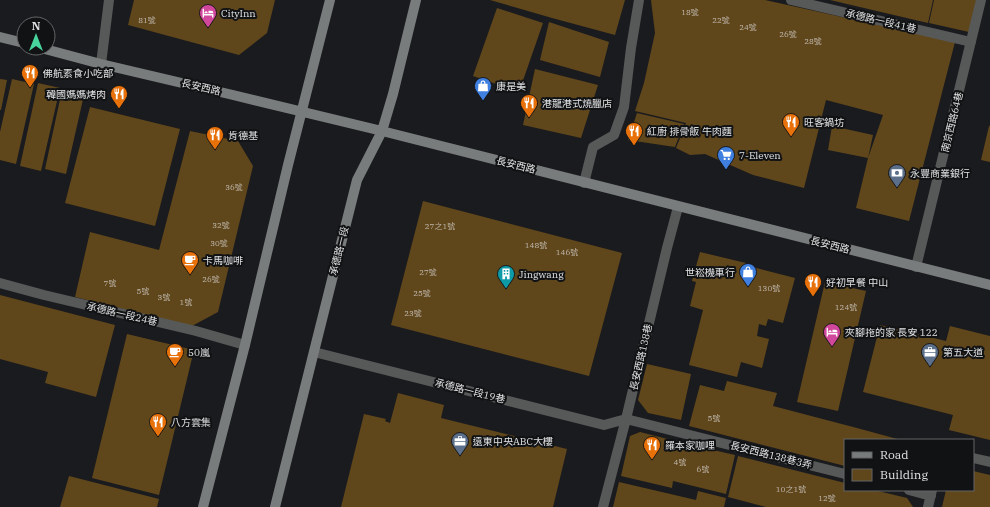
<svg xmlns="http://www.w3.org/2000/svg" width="990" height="507" font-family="'IBM Plex Serif','Noto Sans TC',serif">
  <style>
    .building { fill: #60461b }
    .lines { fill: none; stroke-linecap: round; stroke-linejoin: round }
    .lane { stroke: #575959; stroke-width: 10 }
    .street { stroke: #575959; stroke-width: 10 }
    .secondary { stroke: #797c7c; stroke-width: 10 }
    .labels { text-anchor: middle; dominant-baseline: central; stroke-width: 4; stroke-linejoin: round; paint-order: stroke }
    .number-label { font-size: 8px; fill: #c1bbb1 }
    .poi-label { font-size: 10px; fill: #e1e2e3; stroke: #111214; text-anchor: start }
    .street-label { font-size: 10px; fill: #e1e2e3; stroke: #111214 }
  </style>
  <rect width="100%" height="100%" fill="#1a1b1e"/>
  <path class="building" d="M 134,0 L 275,0 L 267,33 L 239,55 L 128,25 Z
    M 490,0 L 625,0 L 615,35 L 552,18 Z
    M 651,0 L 765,0 L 955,42 L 909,221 L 856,208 L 868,158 L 828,150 L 832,126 L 873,135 L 868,158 L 883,115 L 826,100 L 804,188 L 753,175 L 705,154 L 690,155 L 676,148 L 686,123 L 635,111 L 644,83 L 655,33 Z
    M 830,0 L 933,0 L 928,23 Z
    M 934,0 L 978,0 L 969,32 L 929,23 Z
    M 497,8 L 543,23 L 519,92 L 473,76 Z
    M 549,22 L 609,42 L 600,77 L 540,60 Z
    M 535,69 L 598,85 L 581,138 L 523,125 Z
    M 0,79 L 7,80 L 1,110 L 0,110 Z
    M 12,79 L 34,84 L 16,164 L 0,160 L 0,132 Z
    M 38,83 L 60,88 L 41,171 L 20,166 Z
    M 62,90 L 84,95 L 66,174 L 45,169 Z
    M 90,107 L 180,129 L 155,226 L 65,203 Z
    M 637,113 L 684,124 L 675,147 L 628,140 Z
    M 989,126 L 990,126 L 990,162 L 981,160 Z
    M 190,131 L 238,141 L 253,166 L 218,312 L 192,326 L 75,297 L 90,232 L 159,250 Z
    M 423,201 L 622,253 L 589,376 L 391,325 Z
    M 700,252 L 746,263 L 745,265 L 795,278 L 783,323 L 768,319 L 766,326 L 759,324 L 757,336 L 769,339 L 762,368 L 741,362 L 737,377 L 689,365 L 703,310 L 690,306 L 696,282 L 692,281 Z
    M 825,282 L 866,291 L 838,411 L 797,402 Z
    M 0,295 L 115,325 L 96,397 L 45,383 L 48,372 L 0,359 Z
    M 880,325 L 946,341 L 950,326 L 990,336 L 990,440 L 949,430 L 953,415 L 863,392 Z
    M 127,334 L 194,350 L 159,495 L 92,478 Z
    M 647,364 L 691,374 L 681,420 L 648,413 L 638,400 Z
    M 727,381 L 777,393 L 773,406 L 857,428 L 901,440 L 845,440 L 845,466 L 689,426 L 700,385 L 724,391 Z
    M 398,393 L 444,405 L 441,418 L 567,449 L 553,507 L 341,507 L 364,414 L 386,419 L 385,421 L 390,423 Z
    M 640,432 L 683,443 L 683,444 L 699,448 L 700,447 L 735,455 L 726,494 L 673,481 L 672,488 L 621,476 L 630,436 Z
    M 738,456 L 845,483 L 845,490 L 874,490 L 907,498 L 913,507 L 766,507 L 728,497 Z
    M 973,471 L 990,475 L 990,507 L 942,507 L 946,490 L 973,490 Z
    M 69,476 L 159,499 L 157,507 L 60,507 Z
    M 619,482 L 696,500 L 698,491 L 726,498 L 724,507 L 613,507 Z"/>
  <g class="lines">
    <path class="lane" d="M 101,64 L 109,0
      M 0,283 L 44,295 L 196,331 L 245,345
      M 314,352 L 604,425 L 626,419 L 845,474
      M 973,458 L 990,462
      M 909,490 L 931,496
      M 603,507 L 626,419 L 667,248 L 678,207
      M 928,507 L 932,490"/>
    <path class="street" d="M 791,0 L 971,42
      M 584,183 L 593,147 L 614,135 L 624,107 L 631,48 L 639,0
      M 916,267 L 981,0"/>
    <path class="secondary" d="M 0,37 L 24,43
      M 41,48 L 101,64 L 233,95 L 382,131 L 990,285
      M 203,507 L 245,345 L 288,165 L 330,0
      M 275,507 L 357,180 L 382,131 L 393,94 L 416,0"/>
  </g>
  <defs>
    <symbol id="hotel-pin" viewBox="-11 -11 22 30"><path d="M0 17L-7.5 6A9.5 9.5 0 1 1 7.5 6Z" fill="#d1479c" stroke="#111214"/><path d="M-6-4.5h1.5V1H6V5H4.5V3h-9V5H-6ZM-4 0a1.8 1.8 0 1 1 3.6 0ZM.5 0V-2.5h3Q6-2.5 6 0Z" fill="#fff"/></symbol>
    <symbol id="restaurant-pin" viewBox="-11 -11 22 30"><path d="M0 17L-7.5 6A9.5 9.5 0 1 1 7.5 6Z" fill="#e8710a" stroke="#111214"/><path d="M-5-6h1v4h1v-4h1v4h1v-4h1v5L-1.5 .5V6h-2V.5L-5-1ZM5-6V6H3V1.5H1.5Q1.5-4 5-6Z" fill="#fff"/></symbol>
    <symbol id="shop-pin" viewBox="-11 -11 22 30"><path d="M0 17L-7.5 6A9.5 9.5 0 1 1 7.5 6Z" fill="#3f7fe0" stroke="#111214"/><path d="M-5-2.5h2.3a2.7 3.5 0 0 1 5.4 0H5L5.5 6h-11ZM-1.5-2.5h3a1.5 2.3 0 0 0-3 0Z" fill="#fff"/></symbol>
    <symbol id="supermarket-pin" viewBox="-11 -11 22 30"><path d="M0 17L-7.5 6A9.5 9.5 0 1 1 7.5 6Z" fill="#3f7fe0" stroke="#111214"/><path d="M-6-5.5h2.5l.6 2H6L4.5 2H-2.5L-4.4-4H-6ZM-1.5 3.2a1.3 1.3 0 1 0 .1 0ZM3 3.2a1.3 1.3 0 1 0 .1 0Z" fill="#fff"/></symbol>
    <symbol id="bank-pin" viewBox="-11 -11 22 30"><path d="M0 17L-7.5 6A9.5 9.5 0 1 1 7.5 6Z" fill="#5c6f8a" stroke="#111214"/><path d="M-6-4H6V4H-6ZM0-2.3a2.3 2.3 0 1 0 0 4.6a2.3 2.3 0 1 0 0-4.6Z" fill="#fff"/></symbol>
    <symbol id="cafe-pin" viewBox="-11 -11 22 30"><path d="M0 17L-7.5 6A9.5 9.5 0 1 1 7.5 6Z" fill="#e8710a" stroke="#111214"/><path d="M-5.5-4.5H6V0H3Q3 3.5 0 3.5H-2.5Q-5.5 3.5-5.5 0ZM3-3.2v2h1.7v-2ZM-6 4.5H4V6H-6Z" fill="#fff"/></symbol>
    <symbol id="building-pin" viewBox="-11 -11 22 30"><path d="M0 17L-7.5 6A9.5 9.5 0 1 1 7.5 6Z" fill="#0f9aa8" stroke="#111214"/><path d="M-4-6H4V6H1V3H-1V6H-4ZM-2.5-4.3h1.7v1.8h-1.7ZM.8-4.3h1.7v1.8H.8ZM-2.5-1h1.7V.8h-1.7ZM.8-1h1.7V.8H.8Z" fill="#fff"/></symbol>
    <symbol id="office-pin" viewBox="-11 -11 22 30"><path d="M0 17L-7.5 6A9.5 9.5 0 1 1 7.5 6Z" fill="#5c6f8a" stroke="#111214"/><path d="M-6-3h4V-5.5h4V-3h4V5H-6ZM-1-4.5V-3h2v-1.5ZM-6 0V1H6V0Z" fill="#fff"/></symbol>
  </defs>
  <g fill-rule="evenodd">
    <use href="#hotel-pin" x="198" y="3" width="20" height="27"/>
    <use href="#restaurant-pin" x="20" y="63" width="20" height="27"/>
    <use href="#shop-pin" x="473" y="76" width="20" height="27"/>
    <use href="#restaurant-pin" x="109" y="84" width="20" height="27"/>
    <use href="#restaurant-pin" x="519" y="93" width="20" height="27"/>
    <use href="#restaurant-pin" x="781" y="112" width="20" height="27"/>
    <use href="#restaurant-pin" x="624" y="121" width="20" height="27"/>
    <use href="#restaurant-pin" x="205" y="125" width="20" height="27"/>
    <use href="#supermarket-pin" x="716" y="145" width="20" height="27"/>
    <use href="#bank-pin" x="887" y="163" width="20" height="27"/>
    <use href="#cafe-pin" x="180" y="250" width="20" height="27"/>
    <use href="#shop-pin" x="738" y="262" width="20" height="27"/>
    <use href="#building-pin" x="496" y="264" width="20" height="27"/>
    <use href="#restaurant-pin" x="803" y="272" width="20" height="27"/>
    <use href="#hotel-pin" x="822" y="322" width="20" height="27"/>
    <use href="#cafe-pin" x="165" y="342" width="20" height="27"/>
    <use href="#office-pin" x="920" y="342" width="20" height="27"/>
    <use href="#restaurant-pin" x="148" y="412" width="20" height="27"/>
    <use href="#office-pin" x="450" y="431" width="20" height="27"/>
    <use href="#restaurant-pin" x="642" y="435" width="20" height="27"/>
  </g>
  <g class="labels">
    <g class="number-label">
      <text x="690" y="12">18號</text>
      <text x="147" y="20">81號</text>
      <text x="721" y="20">22號</text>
      <text x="748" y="27">24號</text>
      <text x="788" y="34">26號</text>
      <text x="813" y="41">28號</text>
      <text x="234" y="187">36號</text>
      <text x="221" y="225">32號</text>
      <text x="440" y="226">27之1號</text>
      <text x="219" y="243">30號</text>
      <text x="536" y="245">148號</text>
      <text x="567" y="252">146號</text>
      <text x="428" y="272">27號</text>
      <text x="211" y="279">26號</text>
      <text x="110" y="283">7號</text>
      <text x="769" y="288">130號</text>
      <text x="143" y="291">5號</text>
      <text x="422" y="293">25號</text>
      <text x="164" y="297">3號</text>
      <text x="186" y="302">1號</text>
      <text x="846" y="307">124號</text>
      <text x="413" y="313">23號</text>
      <text x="714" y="418">5號</text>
      <text x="680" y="462">4號</text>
      <text x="703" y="469">6號</text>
      <text x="791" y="489">10之1號</text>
      <text x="827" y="498">12號</text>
    </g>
    <g class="poi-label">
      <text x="221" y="13">CityInn</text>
      <text x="43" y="73">佛航素食小吃部</text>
      <text x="496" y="86">康是美</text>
      <text x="106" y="94" text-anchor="end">韓國媽媽烤肉</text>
      <text x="542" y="103">港龍港式燒臘店</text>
      <text x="804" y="122">旺客鍋坊</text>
      <text x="647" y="131">紅廚 排骨飯 牛肉麵</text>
      <text x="228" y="135">肯德基</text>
      <text x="739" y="155">7-Eleven</text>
      <text x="910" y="173">永豐商業銀行</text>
      <text x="203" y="260">卡馬咖啡</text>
      <text x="735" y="272" text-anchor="end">世崧機車行</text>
      <text x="519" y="274">Jingwang</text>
      <text x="826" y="282">好初早餐 中山</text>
      <text x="845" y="332">夾腳拖的家 長安 122</text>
      <text x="188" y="352">50嵐</text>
      <text x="943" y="352">第五大道</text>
      <text x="171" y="422">八方雲集</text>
      <text x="473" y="441">遠東中央ABC大樓</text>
      <text x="665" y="445">羅本家咖哩</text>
    </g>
    <g class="street-label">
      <text transform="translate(881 21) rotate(13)">承德路一段41巷</text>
      <text transform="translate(201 87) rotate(13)">長安西路</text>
      <text transform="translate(952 122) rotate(-76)">南京西路64巷</text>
      <text transform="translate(516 165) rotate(14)">長安西路</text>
      <text transform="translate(830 245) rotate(14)">長安西路</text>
      <text transform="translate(339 251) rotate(-76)">承德路一段</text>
      <text transform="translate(122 314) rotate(13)">承德路一段24巷</text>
      <text transform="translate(641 357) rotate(-77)">長安西路138巷</text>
      <text transform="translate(470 391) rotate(14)">承德路一段19巷</text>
      <text transform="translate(771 455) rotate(14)">長安西路138巷3弄</text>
    </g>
  </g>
  <rect x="844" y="439" width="130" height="52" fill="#111214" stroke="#646567"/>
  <rect x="852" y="452" width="20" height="6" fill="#797c7c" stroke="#646567"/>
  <text x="880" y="459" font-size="12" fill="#e1e2e3">Road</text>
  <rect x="852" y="469" width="20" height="12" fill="#60461b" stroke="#646567"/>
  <text x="880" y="479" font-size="12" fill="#e1e2e3">Building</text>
  <g transform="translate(36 36)"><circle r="19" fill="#111214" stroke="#646567"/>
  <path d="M0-3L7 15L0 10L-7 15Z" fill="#47d49d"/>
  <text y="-6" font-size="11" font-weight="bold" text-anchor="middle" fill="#e1e2e3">N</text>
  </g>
</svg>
